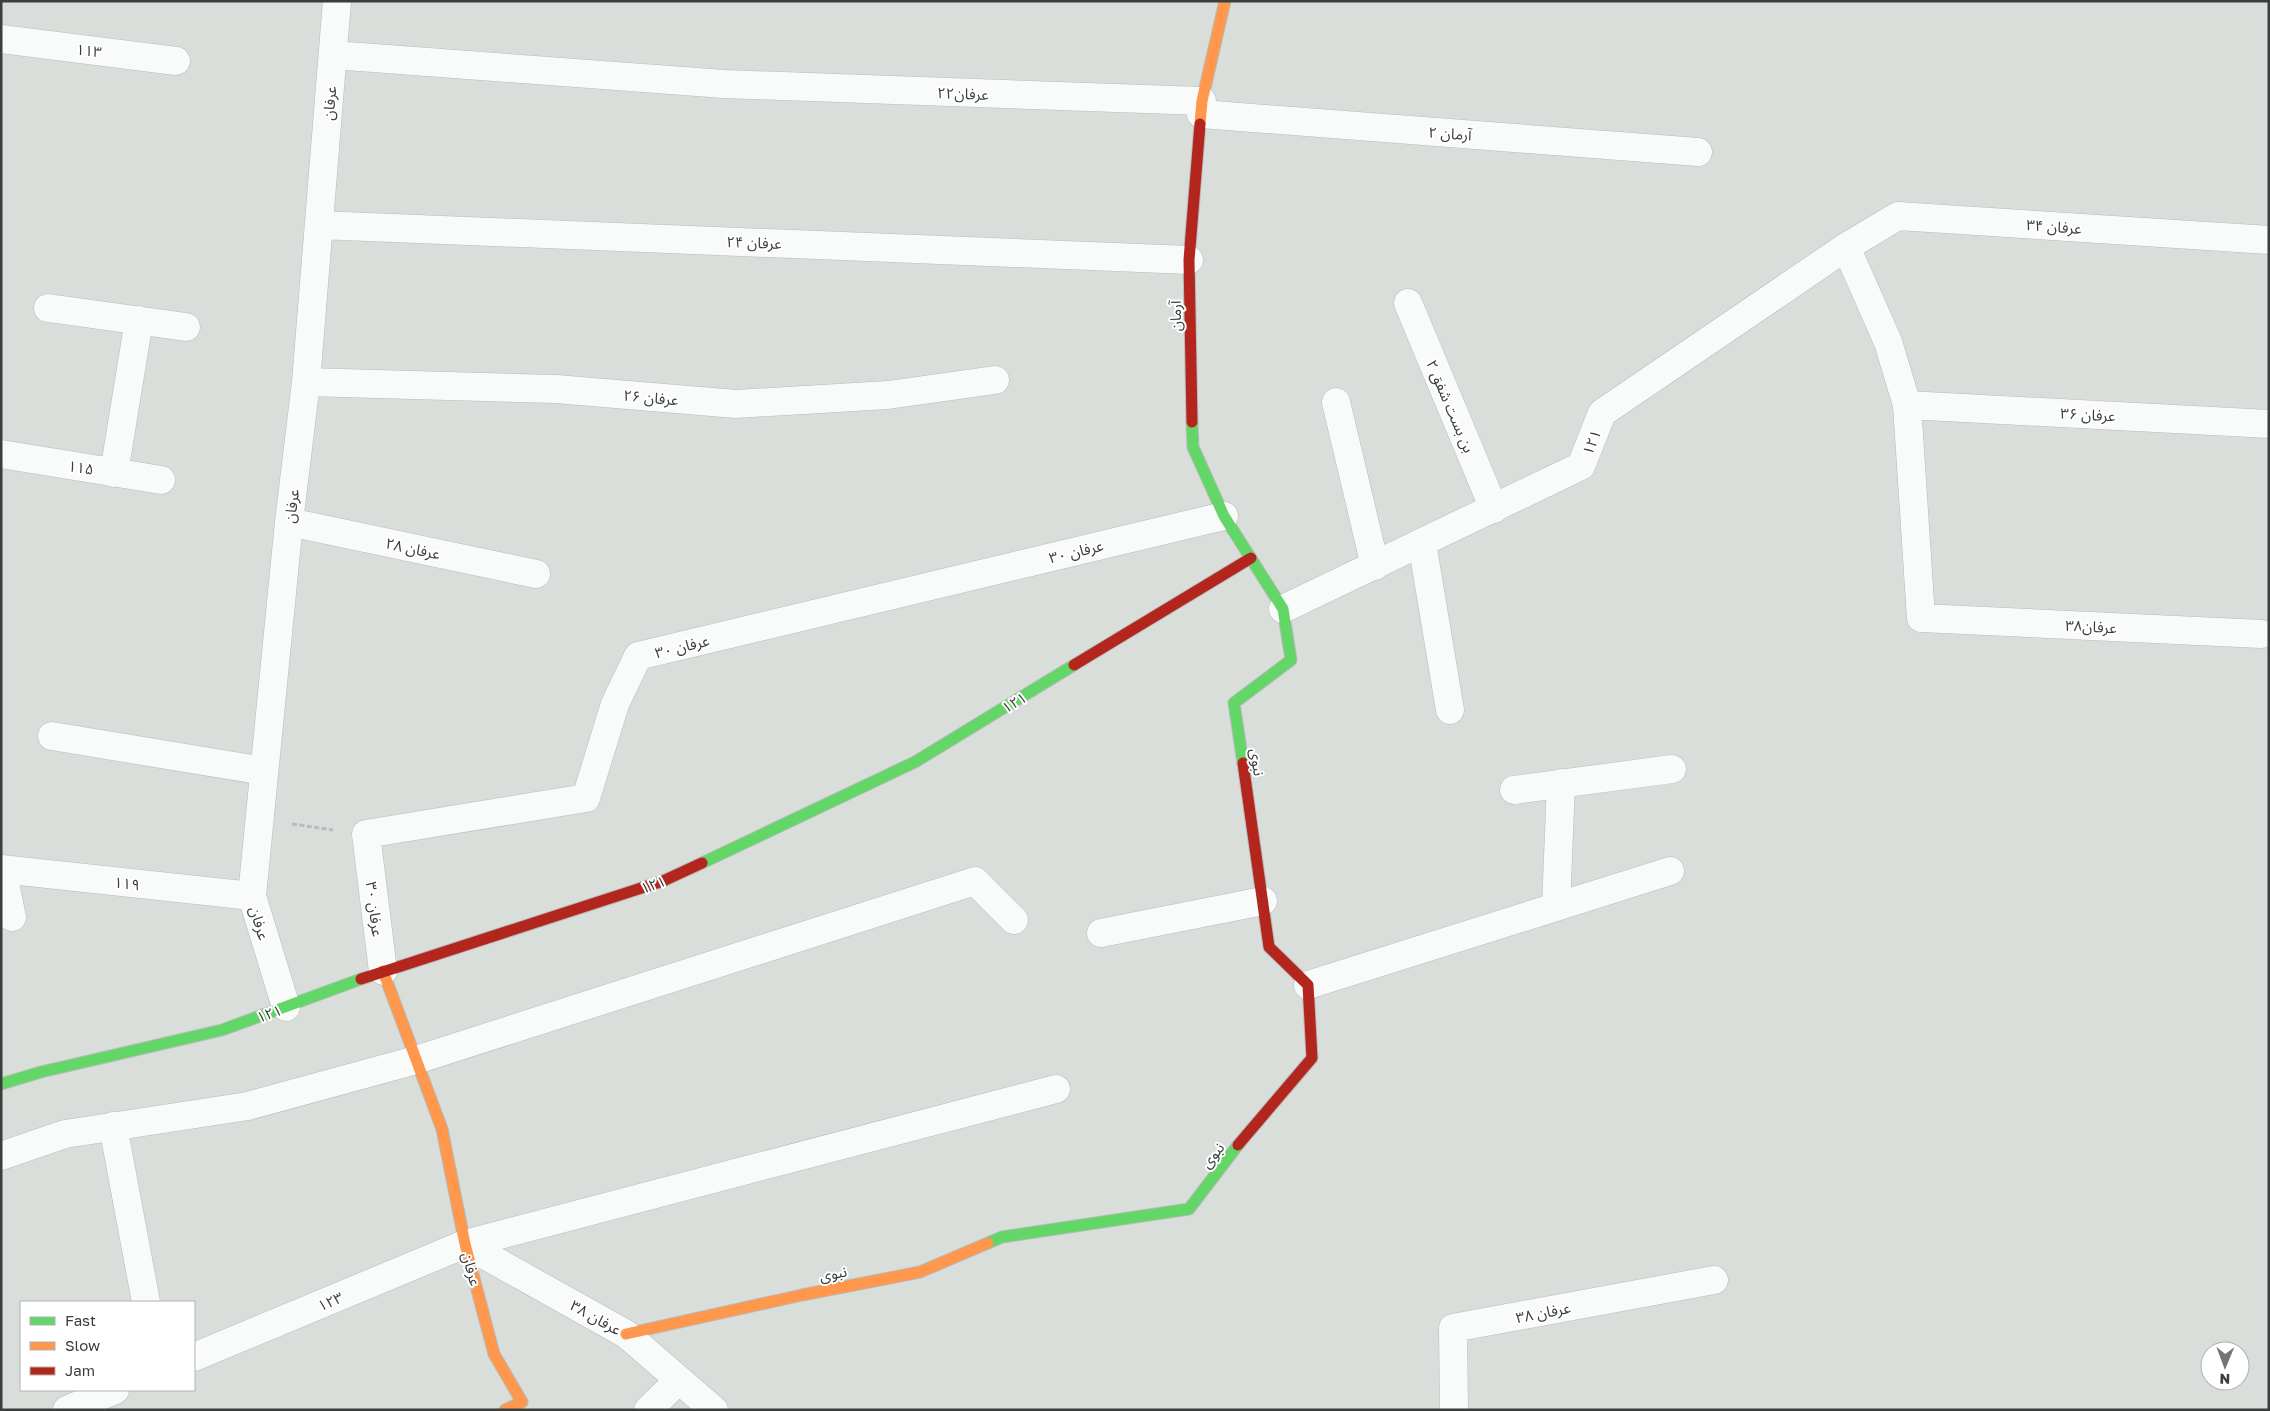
<svg xmlns="http://www.w3.org/2000/svg" width="2270" height="1411" font-family="'Golos Text','Noto Sans Arabic',sans-serif">
  <style>
    .lines { fill: none; stroke-linecap: round; stroke-linejoin: round }
    .street-casing { stroke: #b7bcb9; stroke-width: 29 }
    .fast-casing { stroke: #b7bcb9; stroke-width: 13 }
    .slow-casing { stroke: #b7bcb9; stroke-width: 13 }
    .jam-casing { stroke: #b7bcb9; stroke-width: 13 }
    .path { stroke: #b9bcba; stroke-width: 3; stroke-dasharray: 5 2.5; stroke-linecap: butt }
    .street { stroke: #f9fafa; stroke-width: 28 }
    .fast { stroke: #63d668; stroke-width: 11 }
    .slow { stroke: #ff974d; stroke-width: 11 }
    .jam { stroke: #b3261e; stroke-width: 11 }
    .labels { text-anchor: middle; dominant-baseline: central; stroke-width: 4; stroke-linejoin: round; paint-order: stroke }
    .street-label { font-size: 15px; fill: #3a3e3c; stroke: #fff }
  </style>
  <rect width="100%" height="100%" fill="#d9dedb"/>
  <g class="lines">
    <defs>
      <path id="street" d="M 1,39 L 176,61
        M 333,55 L 724,84 L 1202,101
        M 1201,114 L 1698,152
        M 319,225 L 1189,260
        M 1846,247 L 1888,342 L 1907,405 L 1921,618 L 2261,634
        M 1408,303 L 1494,509
        M 48,308 L 186,327
        M 306,382 L 556,389 L 736,404 L 888,395 L 995,380
        M 1336,402 L 1375,566
        M 1907,405 L 2269,424
        M 1,454 L 161,480
        M 114,473 L 139,320
        M 289,522 L 536,574
        M 1422,543 L 1450,710
        M 1283,609 L 1581,466 L 1602,413 L 1846,247 L 1898,216 L 2269,240
        M 52,736 L 264,771
        M 1514,790 L 1672,769
        M 1,869 L 252,896
        M 2,869 L 12,917
        M 1556,906 L 1561,783
        M 1101,933 L 1263,901
        M 383,971 L 366,834 L 586,798 L 615,704 L 638,656 L 1224,516
        M 1308,985 L 1670,871
        M 286,1007 L 252,896 L 289,522 L 306,382 L 337,1
        M 113,1126 L 146,1302
        M 1,1156 L 65,1134 L 248,1106 L 416,1060 L 975,881 L 1014,920
        M 465,1244 L 626,1334 L 714,1410
        M 194,1357 L 465,1244 L 1056,1089
        M 67,1410 L 115,1390
        M 648,1410 L 679,1380
        M 1454,1410 L 1453,1328 L 1714,1280"/>
      <path id="fast" d="M 1192,422 L 1193,447 L 1224,516 L 1283,609 L 1291,660 L 1234,703 L 1243,763
        M 702,863 L 915,762 L 1074,665
        M 1,1084 L 41,1072 L 222,1030 L 361,979
        M 988,1243 L 1002,1237 L 1189,1209 L 1238,1145"/>
      <path id="slow" d="M 1200,124 L 1202,101 L 1225,1
        M 383,971 L 442,1129 L 465,1244 L 494,1354 L 522,1402 L 505,1410
        M 626,1334 L 802,1295 L 920,1272 L 988,1243"/>
      <path id="jam" d="M 1192,422 L 1189,260 L 1200,124
        M 1074,665 L 1251,558
        M 361,979 L 663,881 L 702,863
        M 1238,1145 L 1312,1058 L 1308,985 L 1269,947 L 1243,763"/>
    </defs>
    <use href="#street" class="street-casing"/>
    <use href="#fast" class="fast-casing"/>
    <use href="#slow" class="slow-casing"/>
    <use href="#jam" class="jam-casing"/>
    <path class="path" d="M 292,824 L 333,830"/>
    <use href="#street" class="street"/>
    <use href="#fast" class="fast"/>
    <use href="#slow" class="slow"/>
    <use href="#jam" class="jam"/>
  </g>
  <g class="labels">
    <g class="street-label">
      <text transform="translate(89 50) rotate(7)">۱۱۳</text>
      <text transform="translate(963 93) rotate(2)">عرفان۲۲</text>
      <text transform="translate(329 103) rotate(-85)">عرفان</text>
      <text transform="translate(1450 133) rotate(4)">آرمان ۲</text>
      <text transform="translate(2054 226) rotate(4)">عرفان ۳۴</text>
      <text transform="translate(754 242) rotate(2)">عرفان ۲۴</text>
      <text transform="translate(1175 316) rotate(-91)">آرمان</text>
      <text transform="translate(651 397) rotate(5)">عرفان ۲۶</text>
      <text transform="translate(1451 406) rotate(67)">بن بست شفق ۲</text>
      <text transform="translate(2088 414) rotate(3)">عرفان ۳۶</text>
      <text transform="translate(1591 442) rotate(-68)">۱۲۱</text>
      <text transform="translate(81 467) rotate(9)">۱۱۵</text>
      <text transform="translate(291 506) rotate(-83)">عرفان</text>
      <text transform="translate(413 548) rotate(12)">عرفان ۲۸</text>
      <text transform="translate(1076 551) rotate(-14)">عرفان ۳۰</text>
      <text transform="translate(2091 626) rotate(3)">عرفان۳۸</text>
      <text transform="translate(682 646) rotate(-14)">عرفان ۳۰</text>
      <text transform="translate(1014 702) rotate(-31)">۱۲۱</text>
      <text transform="translate(1258 762) rotate(82)">نبوی</text>
      <text transform="translate(127 883) rotate(6)">۱۱۹</text>
      <text transform="translate(653 884) rotate(-20)">۱۲۱</text>
      <text transform="translate(375 909) rotate(83)">عرفان ۳۰</text>
      <text transform="translate(260 923) rotate(73)">عرفان</text>
      <text transform="translate(269 1013) rotate(-20)">۱۲۱</text>
      <text transform="translate(1212 1155) rotate(-52)">نبوی</text>
      <text transform="translate(472 1269) rotate(75)">عرفان</text>
      <text transform="translate(833 1273) rotate(-11)">نبوی</text>
      <text transform="translate(330 1301) rotate(-23)">۱۲۳</text>
      <text transform="translate(1543 1312) rotate(-11)">عرفان ۳۸</text>
      <text transform="translate(596 1317) rotate(29)">عرفان ۳۸</text>
    </g>
  </g>
  <rect width="2270" height="1411" fill="none" stroke="#3a3e3c" stroke-width="5"/>
  <rect x="20" y="1301" width="175" height="90" fill="#ffffff" stroke="#b0b2b1"/>
  <rect x="30" y="1317" width="25" height="8" fill="#63d668" stroke="#b0b2b1"/>
  <text x="65" y="1326" font-size="15" fill="#3a3e3c">Fast</text>
  <rect x="30" y="1342" width="25" height="8" fill="#ff974d" stroke="#b0b2b1"/>
  <text x="65" y="1351" font-size="15" fill="#3a3e3c">Slow</text>
  <rect x="30" y="1367" width="25" height="8" fill="#b3261e" stroke="#b0b2b1"/>
  <text x="65" y="1376" font-size="15" fill="#3a3e3c">Jam</text>
  <g transform="translate(2225 1366) rotate(181)"><circle r="24" fill="#ffffff" stroke="#b0b2b1"/>
  <path d="M0-4L9 19L0 12L-9 19Z" fill="#727674"/>
  <text y="-8" font-size="14" font-weight="bold" text-anchor="middle" fill="#3a3e3c">N</text>
  </g>
</svg>
